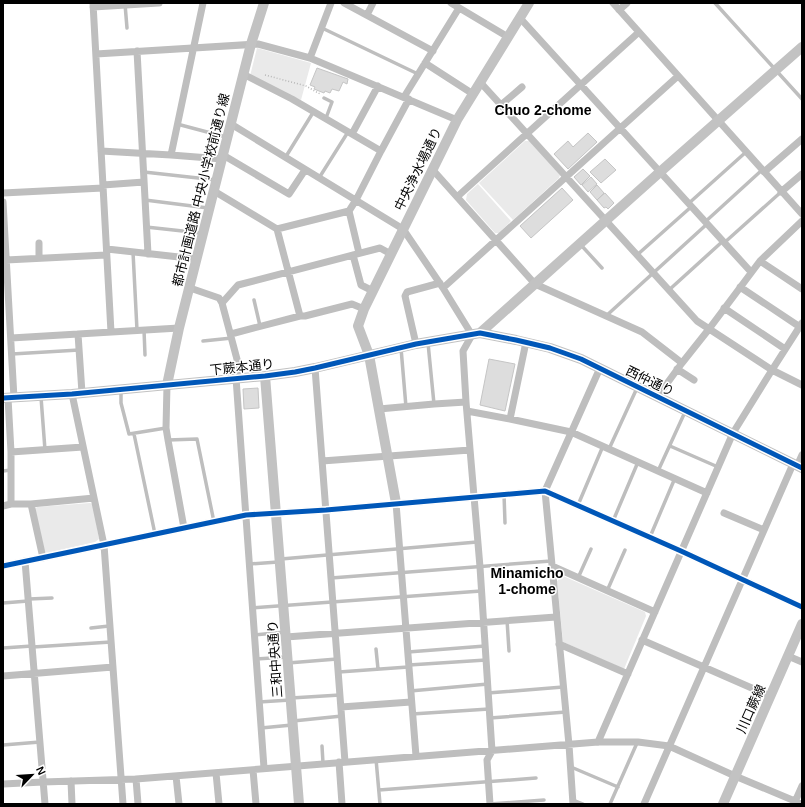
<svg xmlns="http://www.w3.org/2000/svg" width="805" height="807" font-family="Arial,'Noto Sans JP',sans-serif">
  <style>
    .green { fill: #eaeaea }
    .building { fill: #ddd; stroke: #c5c5c5 }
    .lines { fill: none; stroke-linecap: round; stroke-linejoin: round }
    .path { stroke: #b8b8b8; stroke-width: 1.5; stroke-dasharray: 1 2; stroke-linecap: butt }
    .lane { stroke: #bebebe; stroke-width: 3.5 }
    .street { stroke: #bebebe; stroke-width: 7 }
    .secondary { stroke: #c2c2c2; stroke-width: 10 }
    .cycleway-casing { stroke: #fff; stroke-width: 8 }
    .cycleway { stroke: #0057b8; stroke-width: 5 }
    .labels { text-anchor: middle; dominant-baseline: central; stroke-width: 3; stroke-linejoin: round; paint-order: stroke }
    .street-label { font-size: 13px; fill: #000; stroke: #fff }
    .neighbourhood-label { font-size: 14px; font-weight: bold; fill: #000; stroke: #fff }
  </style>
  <rect width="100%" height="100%" fill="#fff"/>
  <path class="green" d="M 257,48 L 311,63 L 301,100 L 250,76 Z
    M 525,141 L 530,141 L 560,175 L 559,178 L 513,220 L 479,183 Z
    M 478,184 L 511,221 L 499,233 L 495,233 L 466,200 L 467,194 Z
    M 90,503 L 93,504 L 99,539 L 95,542 L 47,553 L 43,551 L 35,509 L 37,507 Z
    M 563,576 L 645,612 L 646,616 L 624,669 L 563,642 L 557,581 Z"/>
  <path class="building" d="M 317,68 L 348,79 L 347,84 L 343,82 L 339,91 L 332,89 L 330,93 L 325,91 L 324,93 L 314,89 L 315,87 L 310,85 Z
    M 588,133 L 597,142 L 568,169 L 554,154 L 568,141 L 573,147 Z
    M 605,159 L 616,170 L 601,183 L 590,172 Z
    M 583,169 L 590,176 L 581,185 L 574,177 Z
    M 591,177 L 597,184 L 588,192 L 582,185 Z
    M 597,185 L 604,193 L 597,200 L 590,192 Z
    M 562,188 L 573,200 L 531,238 L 520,226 Z
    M 605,193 L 614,203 L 608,209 L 606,207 L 604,208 L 597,200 Z
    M 489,359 L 515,364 L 505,411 L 480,405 Z
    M 258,388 L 259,408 L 244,409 L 243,389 Z"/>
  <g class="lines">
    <path class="path" d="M 265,75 L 306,86 L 320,94"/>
    <path class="lane" d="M 715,3 L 802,99
      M 125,4 L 127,28
      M 322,28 L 418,74
      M 324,98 L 332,102 L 326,118
      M 177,124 L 226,137
      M 285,158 L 314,111
      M 144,172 L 216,180
      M 319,178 L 348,132
      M 145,200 L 208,208
      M 688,204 L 746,152
      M 705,222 L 762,170
      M 146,227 L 201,233
      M 724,243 L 781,192
      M 581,245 L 602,268
      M 133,252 L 137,330
      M 637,255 L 691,207
      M 669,290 L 723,241
      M 254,300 L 260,326
      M 606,316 L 707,224
      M 144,330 L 145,355
      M 203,341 L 232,338
      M 428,343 L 434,404
      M 401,348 L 406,407
      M 12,354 L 79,350
      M 121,390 L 121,403 L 129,434 L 166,428
      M 41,397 L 45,450
      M 134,434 L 155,534
      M 168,440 L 197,439 L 214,522
      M 670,446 L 718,467
      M 609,449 L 637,388
      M 3,471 L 11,470
      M 658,471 L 685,412
      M 504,494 L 505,523
      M 578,505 L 603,446
      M 613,521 L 638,462
      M 650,537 L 675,478
      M 281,559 L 477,542
      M 249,564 L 278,562
      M 331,578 L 551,561
      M 578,578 L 591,549
      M 607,591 L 625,550
      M 29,599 L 52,598
      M 3,603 L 28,601
      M 252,608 L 481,591
      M 507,620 L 509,651
      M 91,628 L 109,626
      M 254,635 L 285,632
      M 33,647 L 111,642
      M 3,648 L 32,646
      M 376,649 L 378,669
      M 408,652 L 485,646
      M 256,659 L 287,657
      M 288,663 L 337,659
      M 409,665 L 486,660
      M 339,672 L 408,667
      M 410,691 L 488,684
      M 488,693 L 563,687
      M 291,698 L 340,695
      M 259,702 L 290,700
      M 412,714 L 489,709
      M 490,718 L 566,712
      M 293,721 L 342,716
      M 261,728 L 292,725
      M 3,745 L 40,742
      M 322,746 L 323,763
      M 376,759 L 380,804
      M 571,767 L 618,787
      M 379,790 L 536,778
      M 573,800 L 583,804
      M 490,804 L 544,800
      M 610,804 L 637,743"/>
    <path class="street" d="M 93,3 L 111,332
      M 344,3 L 433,51
      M 451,3 L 508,37
      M 613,3 L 802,214
      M 93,7 L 159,3
      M 619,10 L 627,3
      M 367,15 L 373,3
      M 520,18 L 751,272
      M 137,51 L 148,254
      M 96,54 L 258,44 L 310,58 L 457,120
      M 310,58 L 331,3
      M 425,63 L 473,94
      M 243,74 L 292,99 L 381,151
      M 480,82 L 697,321 L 772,370 L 802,385
      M 404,97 L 459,8
      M 501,105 L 522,87
      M 231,124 L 403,229 L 443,288 L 472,335 L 463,351 L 466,402 L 480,567 L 492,751 L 487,760 L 490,804
      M 352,134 L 378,86
      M 101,151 L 171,155 L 222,159
      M 171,155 L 203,3
      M 223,155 L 289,194 L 305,170
      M 432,169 L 535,284 L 642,332 L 682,363
      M 764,172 L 802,139
      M 103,185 L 144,182
      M 214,191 L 277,229 L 349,211 L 356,200 L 381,151 L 409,99
      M 781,192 L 802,174
      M 3,193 L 103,188
      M 457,197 L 639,32
      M 3,202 L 14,398
      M 349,211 L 359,253
      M 277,229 L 300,316
      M 39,243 L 39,258
      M 107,249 L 197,259
      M 353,255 L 361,285 L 373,291
      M 6,260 L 106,255
      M 760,261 L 802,289
      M 740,287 L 800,327
      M 190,288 L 219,298 L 222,303 L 242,378
      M 443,288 L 678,76
      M 222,303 L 238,285 L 380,248 L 391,254
      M 724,308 L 785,349
      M 78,334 L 82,393
      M 231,334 L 300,316 L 305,316 L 352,304 L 364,309
      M 11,338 L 179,328
      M 416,344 L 405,296 L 407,292 L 440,283
      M 315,368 L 345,762
      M 677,369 L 694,380
      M 236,378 L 264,768
      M 167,385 L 166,428 L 168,440 L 184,528
      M 72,394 L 104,545 L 123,804
      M 657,397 L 682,363 L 709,329 L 760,261 L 802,221
      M 8,398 L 11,452 L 11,504
      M 379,409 L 434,404 L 466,402
      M 467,411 L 510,419 L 571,432 L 707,493
      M 510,419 L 526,342
      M 11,452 L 83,447
      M 322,461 L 470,450
      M 797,466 L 802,455
      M 396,503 L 416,756
      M 31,504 L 43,558
      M 3,506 L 11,504 L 31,504 L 94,498
      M 724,513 L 764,530
      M 25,561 L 45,804
      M 3,566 L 246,515 L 326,510 L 545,491 L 681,551 L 802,607
      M 552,566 L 655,612
      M 286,637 L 556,617
      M 642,640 L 770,696
      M 559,644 L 628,674
      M 788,656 L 802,662
      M 3,676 L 113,667
      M 341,707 L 411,702
      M 598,742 L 733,433 L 772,370 L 802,323
      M 339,762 L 342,804
      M 253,770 L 256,804
      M 216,773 L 219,804
      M 176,776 L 179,804
      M 136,779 L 138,804
      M 71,781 L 72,804
      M 3,784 L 43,782 L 136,779 L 598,742 L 638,742 L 669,746 L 735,776 L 802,804
      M 573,804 L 569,745 L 545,491 L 600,368
      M 644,804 L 793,464
      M 794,804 L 802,786"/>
    <path class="secondary" d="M 480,333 L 660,172 L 802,47
      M 265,376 L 299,804
      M 167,385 L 179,328 L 251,44 L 264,3
      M 3,398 L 72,394 L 265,376 L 295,372 L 315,368 L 416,344 L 480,333 L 516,340 L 550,348 L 581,359 L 802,468
      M 396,503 L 369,355 L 358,326 L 364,309 L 457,120 L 529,3
      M 723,804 L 802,624"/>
    <defs>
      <path id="cycleway" d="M 3,398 L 72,394 L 265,376 L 295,372 L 315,368 L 416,344 L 480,333 L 516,340 L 550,348 L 581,359 L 802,468
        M 3,566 L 246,515 L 326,510 L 545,491 L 681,551 L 802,607"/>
    </defs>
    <use href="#cycleway" class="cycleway-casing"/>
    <use href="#cycleway" class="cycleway"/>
  </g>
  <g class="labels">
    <g class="street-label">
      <text transform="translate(418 169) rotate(-64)">中央浄水場通り</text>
      <text transform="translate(201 190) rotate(-76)">都市計画道路 中央小学校前通り線</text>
      <text transform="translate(242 367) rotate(-6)">下蕨本通り</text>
      <text transform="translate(650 381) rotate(26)">西仲通り</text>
      <text transform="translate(275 659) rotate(-94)">三和中央通り</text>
      <text transform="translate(751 709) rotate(-66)">川口蕨線</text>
    </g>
    <g class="neighbourhood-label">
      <text x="543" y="110">Chuo 2-chome</text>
      <text x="527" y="573">Minamicho<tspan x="527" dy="16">1-chome</tspan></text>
    </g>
  </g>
  <rect width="805" height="807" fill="none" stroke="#000000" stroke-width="8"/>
  <g transform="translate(32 775) rotate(65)" stroke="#ffffff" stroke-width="3" paint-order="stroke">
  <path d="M0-3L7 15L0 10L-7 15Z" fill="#000000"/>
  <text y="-6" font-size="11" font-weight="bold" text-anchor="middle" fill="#000000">N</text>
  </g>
</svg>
